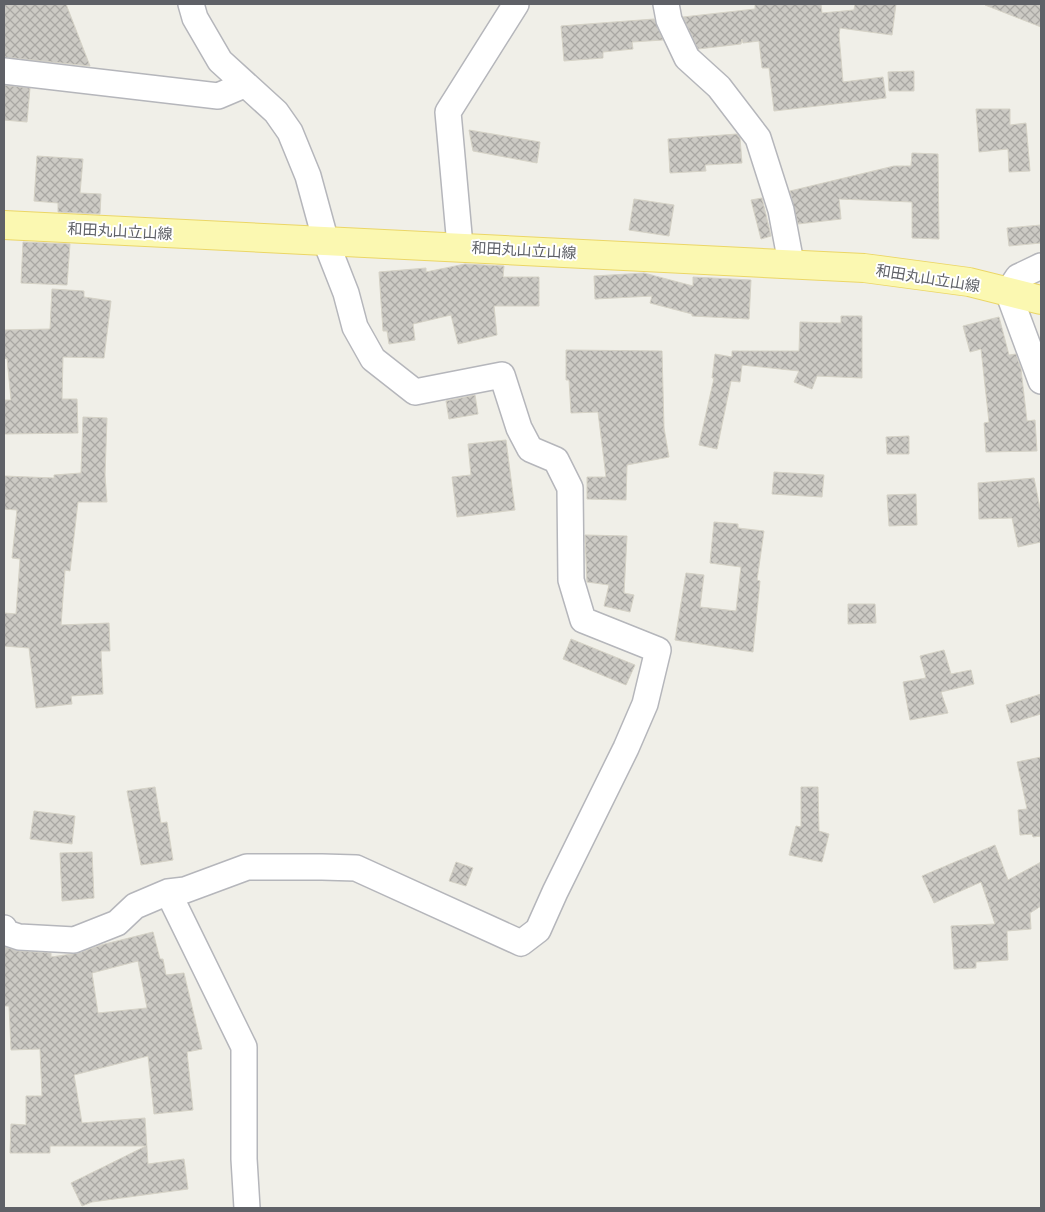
<svg xmlns="http://www.w3.org/2000/svg" width="1045" height="1212" font-family="Mulish,'Noto Sans JP',sans-serif">
  <style>
    .building { fill: url(#building-cross-hatch); stroke: #d5d2c6; fill-rule: evenodd }
    .lines { fill: none; stroke-linecap: round; stroke-linejoin: round }
    .minor-casing { stroke: #b5b6bb; stroke-width: 28 }
    .major-casing { stroke: #ebd666; stroke-width: 30 }
    .minor { stroke: #fff; stroke-width: 25 }
    .major { stroke: #fbf8b1; stroke-width: 28 }
    .labels { text-anchor: middle; dominant-baseline: central; stroke-width: 4; stroke-linejoin: round; paint-order: stroke }
    .street-label { font-size: 15px; fill: #5f6167; stroke: #fff }
  </style>
  <defs>
    <pattern id="building-cross-hatch" width="8" height="8" patternUnits="userSpaceOnUse" patternTransform="scale(1.25)"><rect width="8" height="8" fill="#cccac4"/><path d="M0 0l8 8M0 8l8-8" fill="none" stroke="#a9a7a3"/></pattern>
  </defs>
  <rect width="100%" height="100%" fill="#f0efe8"/>
  <path class="building" d="M 4,4 L 66,4 L 90,66 L 4,57 Z
    M 755,4 L 821,4 L 822,13 L 854,10 L 855,4 L 896,4 L 892,35 L 840,28 L 839,35 L 843,82 L 883,77 L 886,98 L 774,111 L 769,68 L 762,68 L 759,41 L 743,43 L 742,39 L 741,44 L 698,49 L 683,17 L 755,9 Z
    M 985,4 L 1041,4 L 1041,27 L 985,5 Z
    M 654,19 L 663,40 L 632,42 L 633,49 L 603,52 L 603,58 L 564,61 L 561,26 Z
    M 914,71 L 914,91 L 889,91 L 888,72 Z
    M 4,85 L 30,88 L 27,122 L 4,120 Z
    M 976,109 L 1010,109 L 1010,125 L 1026,123 L 1030,171 L 1009,172 L 1008,149 L 979,152 Z
    M 469,130 L 540,142 L 537,163 L 473,151 Z
    M 737,134 L 740,138 L 742,163 L 705,165 L 706,171 L 670,173 L 668,139 Z
    M 912,153 L 938,154 L 939,239 L 912,238 L 912,202 L 839,199 L 841,219 L 798,224 L 790,191 L 894,166 L 911,166 Z
    M 37,156 L 83,159 L 80,193 L 101,194 L 100,214 L 58,212 L 58,203 L 34,201 Z
    M 762,198 L 771,236 L 761,239 L 751,200 Z
    M 634,199 L 674,205 L 669,236 L 629,230 Z
    M 1041,225 L 1041,243 L 1009,246 L 1007,228 Z
    M 23,242 L 70,244 L 67,285 L 21,283 Z
    M 465,264 L 504,266 L 503,277 L 539,277 L 539,306 L 494,306 L 497,335 L 458,344 L 451,315 L 413,324 L 415,340 L 389,344 L 387,331 L 383,331 L 379,272 L 426,268 L 426,272 Z
    M 644,273 L 693,286 L 693,277 L 751,280 L 749,319 L 692,316 L 692,314 L 650,303 L 652,296 L 595,299 L 594,276 Z
    M 52,289 L 84,291 L 84,297 L 111,301 L 104,358 L 63,357 L 62,399 L 77,399 L 78,433 L 4,434 L 4,400 L 11,400 L 7,358 L 4,359 L 4,330 L 50,329 Z
    M 841,316 L 862,316 L 862,378 L 817,376 L 812,389 L 794,382 L 799,371 L 742,365 L 740,382 L 731,381 L 717,449 L 699,445 L 714,378 L 712,378 L 715,354 L 732,357 L 732,351 L 799,351 L 800,322 L 841,323 Z
    M 999,317 L 1009,355 L 1016,354 L 1021,369 L 1027,421 L 1035,420 L 1037,451 L 986,452 L 984,423 L 989,422 L 981,349 L 970,352 L 963,326 Z
    M 566,350 L 662,351 L 664,428 L 669,457 L 627,465 L 626,500 L 587,499 L 587,477 L 606,477 L 598,412 L 571,413 L 569,380 L 566,380 Z
    M 475,395 L 478,414 L 449,419 L 446,401 Z
    M 83,417 L 107,418 L 105,475 L 107,502 L 78,502 L 70,571 L 65,570 L 61,625 L 109,623 L 110,651 L 101,651 L 103,694 L 71,696 L 72,704 L 36,708 L 29,648 L 4,646 L 4,613 L 16,614 L 20,559 L 12,558 L 17,510 L 4,509 L 4,476 L 54,478 L 54,475 L 81,473 Z
    M 909,436 L 909,454 L 887,454 L 886,437 Z
    M 506,440 L 515,510 L 457,517 L 452,477 L 471,475 L 468,444 Z
    M 774,472 L 824,475 L 822,497 L 772,494 Z
    M 1034,478 L 1041,513 L 1041,542 L 1018,547 L 1012,518 L 979,519 L 978,483 Z
    M 916,494 L 917,525 L 889,526 L 887,495 Z
    M 714,522 L 738,524 L 738,528 L 764,531 L 757,580 L 760,581 L 753,652 L 675,640 L 686,573 L 704,575 L 700,607 L 736,611 L 741,567 L 710,563 Z
    M 585,535 L 627,536 L 624,593 L 634,595 L 630,612 L 604,606 L 609,585 L 587,582 Z
    M 848,604 L 875,604 L 876,623 L 848,624 Z
    M 571,639 L 635,665 L 626,685 L 563,659 Z
    M 944,650 L 951,674 L 971,670 L 974,684 L 941,692 L 948,713 L 910,720 L 903,682 L 926,678 L 920,656 Z
    M 1041,694 L 1041,714 L 1011,723 L 1006,705 Z
    M 1041,757 L 1041,836 L 1033,837 L 1032,834 L 1020,835 L 1018,810 L 1027,809 L 1017,762 Z
    M 155,787 L 161,823 L 167,822 L 173,860 L 141,865 L 127,791 Z
    M 801,787 L 818,787 L 819,831 L 829,834 L 822,862 L 789,855 L 796,826 L 801,827 Z
    M 34,811 L 75,816 L 72,844 L 30,839 Z
    M 995,845 L 1008,880 L 1041,862 L 1041,906 L 1030,913 L 1031,929 L 1007,931 L 1008,960 L 976,962 L 976,968 L 954,969 L 951,926 L 995,924 L 981,882 L 934,903 L 922,876 Z
    M 92,852 L 94,898 L 62,901 L 60,853 Z
    M 456,862 L 473,868 L 466,886 L 449,881 Z
    M 153,932 L 160,959 L 163,959 L 166,975 L 184,973 L 202,1049 L 187,1052 L 193,1110 L 154,1114 L 148,1056 L 74,1075 L 82,1123 L 145,1118 L 148,1164 L 184,1159 L 188,1189 L 92,1202 L 82,1206 L 71,1183 L 146,1146 L 50,1146 L 50,1153 L 10,1153 L 11,1124 L 26,1125 L 26,1096 L 42,1096 L 40,1049 L 11,1050 L 9,1006 L 4,1006 L 4,947 L 18,951 L 51,953 L 51,957 L 79,953 L 101,945 ZM 138,961 L 147,1008 L 98,1013 L 92,973 Z"/>
  <g class="lines">
    <defs>
      <path id="minor" d="M 666,4 L 669,20 L 687,58 L 719,87 L 758,138 L 781,210 L 791,263
        M 4,71 L 218,96 L 244,85
        M 460,246 L 448,112 L 516,4
        M 1041,266 L 1018,277 L 1008,292 L 1041,381
        M 168,892 L 244,1047 L 244,1159 L 247,1208
        M 4,928 L 7,933 L 19,937 L 74,940 L 117,923 L 135,906 L 168,892 L 185,890 L 247,867 L 322,867 L 356,868 L 521,943 L 538,930 L 555,892 L 626,748 L 645,704 L 658,650 L 583,620 L 571,580 L 570,488 L 556,460 L 530,449 L 519,428 L 502,375 L 415,392 L 373,359 L 355,327 L 346,293 L 326,242 L 308,176 L 290,132 L 276,112 L 220,61 L 195,18 L 191,4"/>
      <path id="major" d="M 4,225 L 864,268 L 969,282 L 1041,300"/>
    </defs>
    <use href="#minor" class="minor-casing"/>
    <use href="#major" class="major-casing"/>
    <use href="#minor" class="minor"/>
    <use href="#major" class="major"/>
  </g>
  <g class="labels">
    <g class="street-label">
      <text transform="translate(120 231) rotate(3)">和田丸山立山線</text>
      <text transform="translate(524 250) rotate(3)">和田丸山立山線</text>
      <text transform="translate(928 278) rotate(9)">和田丸山立山線</text>
    </g>
  </g>
  <rect width="1045" height="1212" fill="none" stroke="#5f6167" stroke-width="10"/>
</svg>
